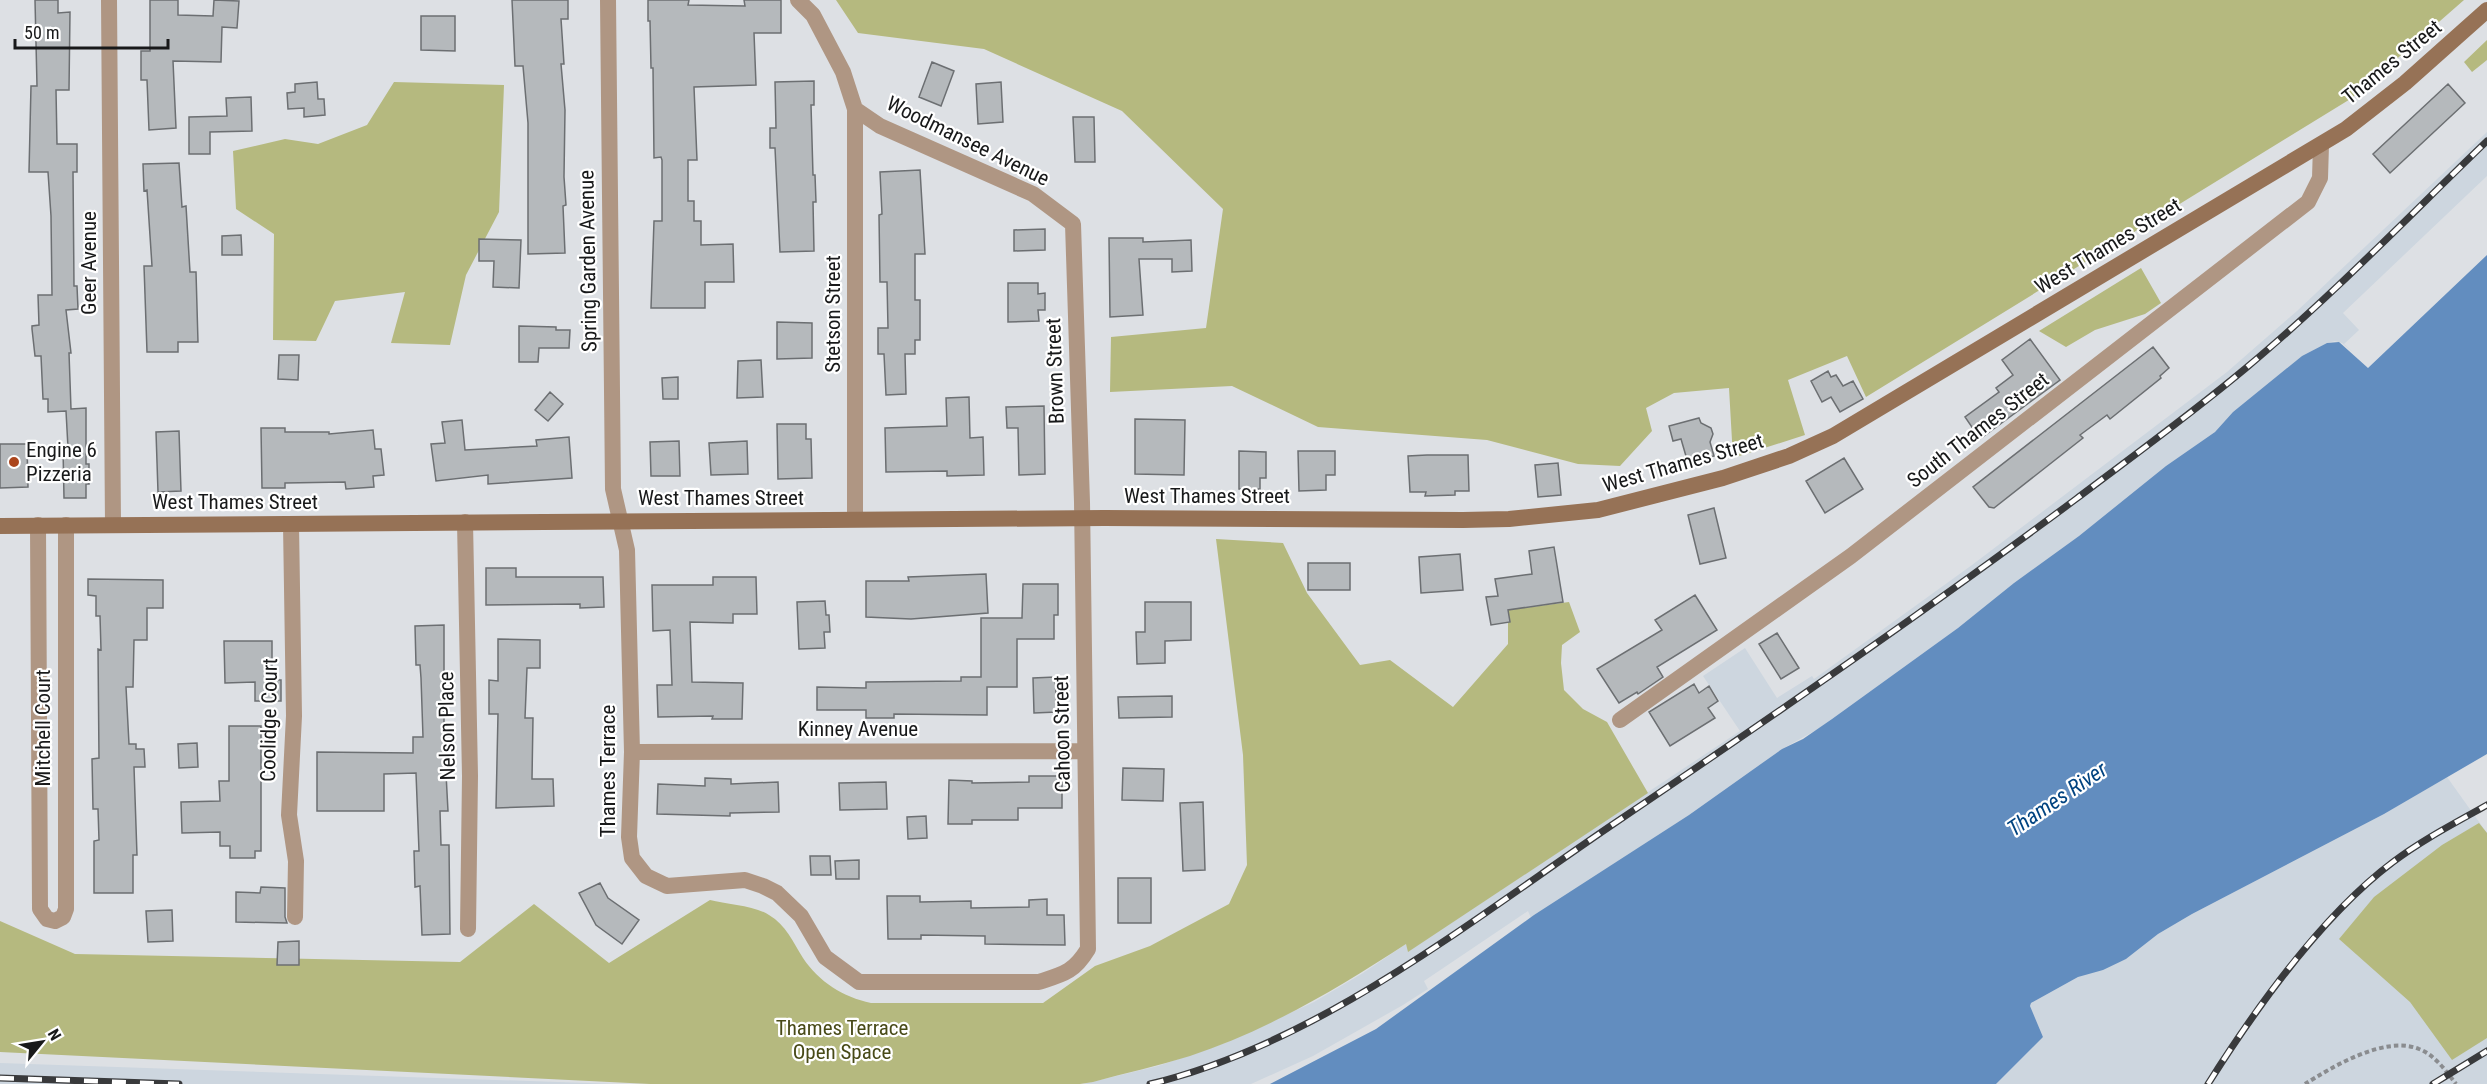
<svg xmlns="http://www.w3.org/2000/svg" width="2487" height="1084" font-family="'Roboto Condensed',sans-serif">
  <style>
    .built { fill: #cdd6df }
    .green { fill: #b5b97f }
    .water { fill: #628dbf }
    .building { fill: #b5b9bc; stroke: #6c6f72; stroke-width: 1.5 }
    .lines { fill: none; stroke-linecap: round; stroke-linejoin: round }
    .path { stroke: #8a8c8f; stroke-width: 4; stroke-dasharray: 4.5 3; stroke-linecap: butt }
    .minor { stroke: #af9683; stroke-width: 16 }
    .secondary { stroke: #967256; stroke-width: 16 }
    .rail-casing { stroke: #393a3c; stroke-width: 7 }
    .rail { stroke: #fff; stroke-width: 4.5; stroke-dasharray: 14; stroke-linecap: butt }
    .poi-dot { fill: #ab451c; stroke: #fff; stroke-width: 2 }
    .labels { text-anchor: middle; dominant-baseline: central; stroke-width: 4.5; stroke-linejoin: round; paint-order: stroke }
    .street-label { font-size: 21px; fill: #18191a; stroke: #fff }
    .poi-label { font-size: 21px; fill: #18191a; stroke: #fff; text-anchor: start }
    .park-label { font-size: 21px; fill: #484a17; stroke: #fff }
    .water-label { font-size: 22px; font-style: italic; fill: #004380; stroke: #fff }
  </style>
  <rect width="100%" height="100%" fill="#dde0e4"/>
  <path class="built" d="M 2487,132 L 2487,176 L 2343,313 L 2359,330 L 2344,344 L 2354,353 L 2342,343 L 2335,341 L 2327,343 L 2302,356 L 2233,412 L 2215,432 L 2166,466 L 2079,536 L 2014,583 L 1958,628 L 1818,729 L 1782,749 L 1689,815 L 1531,918 L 1528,911 L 1424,981 L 1428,989 L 1403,1005 L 1313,1056 L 1251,1084 L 1083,1084 L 1158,1066 L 1225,1043 L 1314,1002 L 1363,973 L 1406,944 L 1409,951 L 1740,731 L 1703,676 L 1745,648 L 1777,698 L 1812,676 L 1814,679 L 1972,565 L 2227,372 L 2297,311 Z
    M 2447,777 L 2487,833 L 2487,1084 L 1996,1084 L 2043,1037 L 2030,1006 L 2031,1003 L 2078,977 L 2126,959 L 2158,934 L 2192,914 L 2384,814 Z
    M 0,1063 L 616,1084 L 0,1084 Z"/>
  <path class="green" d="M 836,0 L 2464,0 L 2352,98 L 1866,397 L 1847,356 L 1788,380 L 1805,435 L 1733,458 L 1729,388 L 1674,393 L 1646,408 L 1652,431 L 1620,466 L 1578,464 L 1487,440 L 1318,427 L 1232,386 L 1110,392 L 1111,337 L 1206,328 L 1223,209 L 1122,111 L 984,49 L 858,33 Z
    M 2487,40 L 2487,60 L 2472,72 L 2464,62 Z
    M 394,82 L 504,85 L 499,212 L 466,275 L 450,345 L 391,343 L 405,292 L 335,301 L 316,341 L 273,340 L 274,234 L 236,209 L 233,151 L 285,139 L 318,144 L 367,125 Z
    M 2141,268 L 2161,303 L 2145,314 L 2095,330 L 2066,347 L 2039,331 Z
    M 1216,539 L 1283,543 L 1307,593 L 1360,665 L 1390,660 L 1453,707 L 1508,644 L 1508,610 L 1569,602 L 1580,632 L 1562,645 L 1561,663 L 1564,690 L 1583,709 L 1607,722 L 1648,793 L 1408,952 L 1406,944 C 1337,989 1268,1030 1190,1056 C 1158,1066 1125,1073 1093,1082 L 1080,1084 L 650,1084 L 0,1052 L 0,921 L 75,954 L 460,962 L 534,904 L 609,963 L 710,900 C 726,904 756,906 769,915 C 786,925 793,942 803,958 C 819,982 843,997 871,1003 L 1043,1003 L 1095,966 L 1150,946 L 1229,904 L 1247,865 L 1243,755 Z
    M 2479,823 L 2487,833 L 2487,1038 L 2452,1060 L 2410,1002 L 2339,939 L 2374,897 L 2442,845 Z"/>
  <path class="water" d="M 2487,255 L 2487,754 L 2384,814 L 2192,914 L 2158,934 L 2126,959 L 2103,970 L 2078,977 L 2031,1003 L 2030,1006 L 2043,1037 L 1996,1084 L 1270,1084 L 1376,1029 L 1534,915 L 1689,815 L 1782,749 L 1803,739 L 1832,719 L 1958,628 L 2014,583 L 2079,536 L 2166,466 L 2215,432 L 2233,412 L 2302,356 L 2327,343 L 2339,342 L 2368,368 Z"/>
  <path class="building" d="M 35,0 L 58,0 L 58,13 L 70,12 L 69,90 L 56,90 L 57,144 L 77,144 L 77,172 L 73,172 L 74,286 L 77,286 L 78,309 L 66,310 L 71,353 L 69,353 L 71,409 L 86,408 L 86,464 L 89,464 L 89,484 L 86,484 L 86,498 L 64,498 L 63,448 L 68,448 L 66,411 L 48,412 L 48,399 L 43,399 L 41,356 L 35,356 L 32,329 L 32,326 L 39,325 L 38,295 L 52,295 L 51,216 L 48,172 L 29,172 L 31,86 L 37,86 Z
    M 150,0 L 178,0 L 178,15 L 213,16 L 214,0 L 239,1 L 237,28 L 222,27 L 221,62 L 173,61 L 176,128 L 149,130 L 147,80 L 141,80 L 141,51 L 150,51 Z
    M 512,0 L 568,0 L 568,19 L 561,19 L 564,64 L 561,64 L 565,110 L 564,177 L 566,205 L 563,206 L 565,253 L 528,254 L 528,123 L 523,66 L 515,66 Z
    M 648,0 L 689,0 L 688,5 L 745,6 L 744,0 L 781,0 L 781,33 L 754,33 L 756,85 L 694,87 L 697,160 L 688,160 L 688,201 L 694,201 L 694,221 L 701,221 L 701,245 L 733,244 L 734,282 L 705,282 L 705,308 L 651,308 L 654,221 L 662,221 L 662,160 L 661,157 L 654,158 L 653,68 L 651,68 L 650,21 L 648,21 Z
    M 421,16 L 455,16 L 455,51 L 421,50 Z
    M 932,62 L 954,71 L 941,106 L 919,97 Z
    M 814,81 L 814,105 L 811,105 L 813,175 L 815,175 L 816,202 L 813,202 L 814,251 L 780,252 L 775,148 L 770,148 L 770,128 L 776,128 L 775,82 Z
    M 317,82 L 318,99 L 324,99 L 325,115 L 304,117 L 304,108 L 288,109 L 287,93 L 295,92 L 295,84 Z
    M 1001,82 L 1003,122 L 978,124 L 976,84 Z
    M 2448,84 L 2465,103 L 2390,173 L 2373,154 Z
    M 251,97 L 252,131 L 210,132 L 210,154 L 189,154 L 189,117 L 227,116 L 226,98 Z
    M 1073,117 L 1094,117 L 1095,162 L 1075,162 Z
    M 179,163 L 182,207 L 186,206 L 190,272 L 196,272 L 198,342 L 178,342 L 178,352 L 147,352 L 144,266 L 152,266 L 147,190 L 144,191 L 143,164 Z
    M 920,170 L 925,254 L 915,254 L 915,300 L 920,300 L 920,340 L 915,340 L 915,354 L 905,354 L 906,394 L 886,395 L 884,354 L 878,354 L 878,328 L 888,328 L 887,282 L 880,282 L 879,215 L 882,214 L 880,172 Z
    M 1045,229 L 1045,250 L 1014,251 L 1014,230 Z
    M 241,235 L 242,255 L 222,255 L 222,236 Z
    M 1109,238 L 1143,238 L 1143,242 L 1191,240 L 1192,271 L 1172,272 L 1172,259 L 1139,259 L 1143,315 L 1110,317 Z
    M 479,239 L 521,240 L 519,288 L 493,287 L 494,261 L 479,261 Z
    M 1008,283 L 1038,283 L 1038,294 L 1045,293 L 1045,310 L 1038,310 L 1039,321 L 1008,322 Z
    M 777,322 L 812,323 L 812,358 L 777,359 Z
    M 519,326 L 556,327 L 556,330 L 570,330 L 569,348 L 539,348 L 538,362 L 519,362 Z
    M 2030,339 L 2060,380 L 1980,439 L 1965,417 L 1999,392 L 1996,388 L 2013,375 L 2002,360 Z
    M 2153,347 L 2169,368 L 2160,376 L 2161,378 L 2110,419 L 2107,415 L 2080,435 L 2083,438 L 1994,508 L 1989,507 L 1973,487 Z
    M 279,355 L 299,355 L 298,380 L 278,379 Z
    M 761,360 L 763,397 L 737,398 L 738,361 Z
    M 1828,371 L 1831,377 L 1836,375 L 1843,386 L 1853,381 L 1863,399 L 1840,412 L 1831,397 L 1822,402 L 1811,381 Z
    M 678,377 L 678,399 L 663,399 L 662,378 Z
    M 550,392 L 563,404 L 548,421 L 535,410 Z
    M 969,397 L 970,438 L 983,437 L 984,475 L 947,476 L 947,471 L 886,472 L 885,428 L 947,426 L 946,398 Z
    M 1044,406 L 1045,474 L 1019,475 L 1018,428 L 1007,428 L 1006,407 Z
    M 1699,418 L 1701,423 L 1711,428 L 1713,434 L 1710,442 L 1714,456 L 1688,463 L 1681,439 L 1673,441 L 1669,426 Z
    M 1135,419 L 1185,420 L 1184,475 L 1135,474 Z
    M 462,420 L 465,450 L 537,446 L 536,440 L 569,437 L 572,478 L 488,484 L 488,475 L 436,481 L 431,444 L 445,443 L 442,422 Z
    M 777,424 L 806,424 L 806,439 L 811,439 L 812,478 L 778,479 Z
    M 261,428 L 285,428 L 285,432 L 329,432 L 329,434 L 373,430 L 375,449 L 381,449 L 384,475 L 373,476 L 374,487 L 346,489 L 345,482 L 285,483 L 285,488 L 262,488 Z
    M 179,431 L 181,491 L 158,492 L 156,432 Z
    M 679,441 L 680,476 L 651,476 L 650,442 Z
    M 747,441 L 748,474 L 711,475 L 709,443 Z
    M 0,444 L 27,444 L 28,487 L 0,488 Z
    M 1239,451 L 1266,452 L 1266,478 L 1260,478 L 1260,489 L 1239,489 Z
    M 1298,451 L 1335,451 L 1335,475 L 1326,475 L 1326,490 L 1299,491 Z
    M 1427,455 L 1468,455 L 1469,491 L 1455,491 L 1455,495 L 1425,496 L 1426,492 L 1410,492 L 1408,456 Z
    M 1844,458 L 1863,489 L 1825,513 L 1806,481 Z
    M 1558,463 L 1561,495 L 1538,497 L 1535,465 Z
    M 1714,508 L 1726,558 L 1700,564 L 1688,515 Z
    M 1554,547 L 1563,602 L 1508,610 L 1510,622 L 1491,625 L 1486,597 L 1498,596 L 1495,579 L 1532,574 L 1529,551 Z
    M 1460,554 L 1463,590 L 1421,593 L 1419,557 Z
    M 1308,563 L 1350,563 L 1350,590 L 1308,590 Z
    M 486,568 L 516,568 L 516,577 L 603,577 L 604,607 L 580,608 L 580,604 L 486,605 Z
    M 986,574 L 988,613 L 911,619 L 866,617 L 866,581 L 909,581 L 908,577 Z
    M 713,577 L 756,577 L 757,614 L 733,614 L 733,623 L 690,622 L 692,682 L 743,683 L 742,719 L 712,719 L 713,716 L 658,717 L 657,685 L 672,685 L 670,630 L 653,631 L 652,585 L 713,585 Z
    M 88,579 L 163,580 L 163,608 L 147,608 L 147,640 L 134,640 L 133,687 L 126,687 L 129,744 L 136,744 L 136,749 L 144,749 L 145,767 L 134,767 L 137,855 L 133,855 L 133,893 L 94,893 L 94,841 L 99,840 L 98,809 L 93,809 L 92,759 L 99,758 L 98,649 L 101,650 L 100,616 L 96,616 L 96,596 L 88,595 Z
    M 1023,584 L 1058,584 L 1058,615 L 1054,615 L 1054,639 L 1017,639 L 1017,687 L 987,687 L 987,715 L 894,714 L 894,718 L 866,718 L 866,710 L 817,710 L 817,687 L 866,688 L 866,682 L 961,681 L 961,677 L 981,677 L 981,618 L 1022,618 Z
    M 1695,595 L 1717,630 L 1657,667 L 1663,677 L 1638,694 L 1637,692 L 1619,703 L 1597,669 L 1662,630 L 1655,620 Z
    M 825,601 L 826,615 L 829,615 L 830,632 L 824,632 L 825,648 L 799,649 L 797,602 Z
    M 1145,602 L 1191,602 L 1191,640 L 1165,641 L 1165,663 L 1137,664 L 1136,632 L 1145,632 Z
    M 444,625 L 444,736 L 448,811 L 440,811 L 441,845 L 449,845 L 450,934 L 422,935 L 420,886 L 415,887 L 414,851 L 419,851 L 416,773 L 384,774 L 384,811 L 317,811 L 317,752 L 413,753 L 413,737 L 423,737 L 421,678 L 420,665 L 416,665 L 415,626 Z
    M 1777,633 L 1799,668 L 1781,679 L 1759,644 Z
    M 498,639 L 540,640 L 540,668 L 527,668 L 525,718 L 533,718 L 532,779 L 553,779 L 554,806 L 496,808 L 498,714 L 489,714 L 489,680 L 498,681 Z
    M 224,641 L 272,641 L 272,680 L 281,680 L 281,701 L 255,701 L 255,682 L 225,683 Z
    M 1055,677 L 1057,712 L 1034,713 L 1033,678 Z
    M 1694,684 L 1699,693 L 1709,686 L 1718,701 L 1708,708 L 1715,718 L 1670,746 L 1649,712 Z
    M 1172,696 L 1172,717 L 1119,718 L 1118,697 Z
    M 229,726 L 261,726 L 261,851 L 255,851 L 255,858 L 230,858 L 230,846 L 220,846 L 220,832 L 182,833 L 181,802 L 220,801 L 219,781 L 229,781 Z
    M 197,743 L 198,767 L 179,768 L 178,744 Z
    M 1123,768 L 1164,769 L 1163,801 L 1122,800 Z
    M 1029,776 L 1062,776 L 1062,808 L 1018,808 L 1018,820 L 972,820 L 972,824 L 948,824 L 949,780 L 972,781 L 972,783 L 1029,782 Z
    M 705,778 L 731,779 L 731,784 L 778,782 L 779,812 L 730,813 L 730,816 L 657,814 L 658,784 L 705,786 Z
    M 886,782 L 887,809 L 840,810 L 839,783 Z
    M 1203,802 L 1205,870 L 1183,871 L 1180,803 Z
    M 926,816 L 927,838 L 908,839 L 907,817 Z
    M 810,856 L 830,856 L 831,875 L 811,875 Z
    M 859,860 L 859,879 L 836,879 L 835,861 Z
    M 1118,878 L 1151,878 L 1151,923 L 1118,923 Z
    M 600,883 L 608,898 L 639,920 L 622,944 L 596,925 L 579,893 Z
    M 261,887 L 285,888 L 285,917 L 287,923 L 236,922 L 236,892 L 260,893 Z
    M 887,896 L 920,896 L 920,902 L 971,901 L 971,908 L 1029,907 L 1029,900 L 1047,899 L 1047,915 L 1064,915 L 1065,945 L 985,944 L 985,936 L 921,935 L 921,939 L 888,939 Z
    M 172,910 L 173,941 L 148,942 L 146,911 Z
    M 299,941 L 299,965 L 277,965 L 278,942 Z"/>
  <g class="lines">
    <path class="path" d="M 2305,1084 C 2332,1067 2385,1035 2419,1049 C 2435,1055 2446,1071 2456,1084"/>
    <path class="minor" d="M 109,0 L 113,525
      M 608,0 L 613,489 L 627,550 L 632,752 L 629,837 L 632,858 L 646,876 L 667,886 L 745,880 L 763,886 L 777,893 L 801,916 L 825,957 L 859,982 L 1039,982 C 1064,974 1074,972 1088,949 L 1082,502 L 1073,224 L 1033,194 L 880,126 L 855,109 L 843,72 L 813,15 L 798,0
      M 855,109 L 855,519
      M 465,522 L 470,776 L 468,929
      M 291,524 L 294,716 L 289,815 L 296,861 L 295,917
      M 38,525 L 40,909 L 47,919 L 55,921 L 63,917 L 66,909 L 66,525
      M 1620,720 L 1851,556 L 2308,202 L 2320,178 L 2321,145
      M 632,752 L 1085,751"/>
    <path class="secondary" d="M 0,526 L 1104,518 L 1463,520 L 1509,519 L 1598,510 L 1723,478 L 1789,456 L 1833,436 L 2346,129 L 2405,83 L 2487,10"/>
    <defs>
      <path id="rail" d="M 0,1078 L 179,1084
        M 1150,1084 C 1317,1044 1468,923 1609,827 C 1767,720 1923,613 2076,499 C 2133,456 2191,414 2246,368 C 2331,297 2408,217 2487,141
        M 2208,1084 C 2256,1008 2321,916 2393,862 C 2422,840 2455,823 2487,805
        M 2433,1084 L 2487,1051"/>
    </defs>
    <use href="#rail" class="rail-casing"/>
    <use href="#rail" class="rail"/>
  </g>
  <circle class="poi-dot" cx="14" cy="462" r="6"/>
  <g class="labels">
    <g class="street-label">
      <text transform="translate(2392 62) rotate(-39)">Thames Street</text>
      <text transform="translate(968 141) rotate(26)">Woodmansee Avenue</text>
      <text transform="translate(2108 246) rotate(-31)">West Thames Street</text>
      <text transform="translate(588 261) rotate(-91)">Spring Garden Avenue</text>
      <text transform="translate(89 263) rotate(-90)">Geer Avenue</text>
      <text transform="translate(833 314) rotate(-90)">Stetson Street</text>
      <text transform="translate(1055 371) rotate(-92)">Brown Street</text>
      <text transform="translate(1978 430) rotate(-38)">South Thames Street</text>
      <text transform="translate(1683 463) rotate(-16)">West Thames Street</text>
      <text x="1207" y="496">West Thames Street</text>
      <text x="721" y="498">West Thames Street</text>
      <text x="235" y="502">West Thames Street</text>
      <text transform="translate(269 720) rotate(-89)">Coolidge Court</text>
      <text transform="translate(447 726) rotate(-91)">Nelson Place</text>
      <text transform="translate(43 728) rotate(-90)">Mitchell Court</text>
      <text x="858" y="729">Kinney Avenue</text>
      <text transform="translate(1062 734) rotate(-91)">Cahoon Street</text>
      <text transform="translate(608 771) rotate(-90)">Thames Terrace</text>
    </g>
    <g class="poi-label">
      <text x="26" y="450">Engine 6<tspan x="26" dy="24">Pizzeria</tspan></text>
    </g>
    <g class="park-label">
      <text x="842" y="1028">Thames Terrace<tspan x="842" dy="24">Open Space</tspan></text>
    </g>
    <g class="water-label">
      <text transform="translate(2057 799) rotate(-34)">Thames River</text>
    </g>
  </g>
  <g transform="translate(42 1042) rotate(60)" stroke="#ffffff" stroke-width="4.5" paint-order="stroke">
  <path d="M0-4.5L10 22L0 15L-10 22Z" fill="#18191a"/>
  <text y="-9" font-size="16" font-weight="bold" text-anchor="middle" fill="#18191a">N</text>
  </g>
  <path d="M15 39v9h153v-9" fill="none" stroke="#18191a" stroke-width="3"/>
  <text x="24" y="39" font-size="18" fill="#18191a" stroke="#ffffff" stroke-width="4.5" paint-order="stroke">50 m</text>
</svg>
